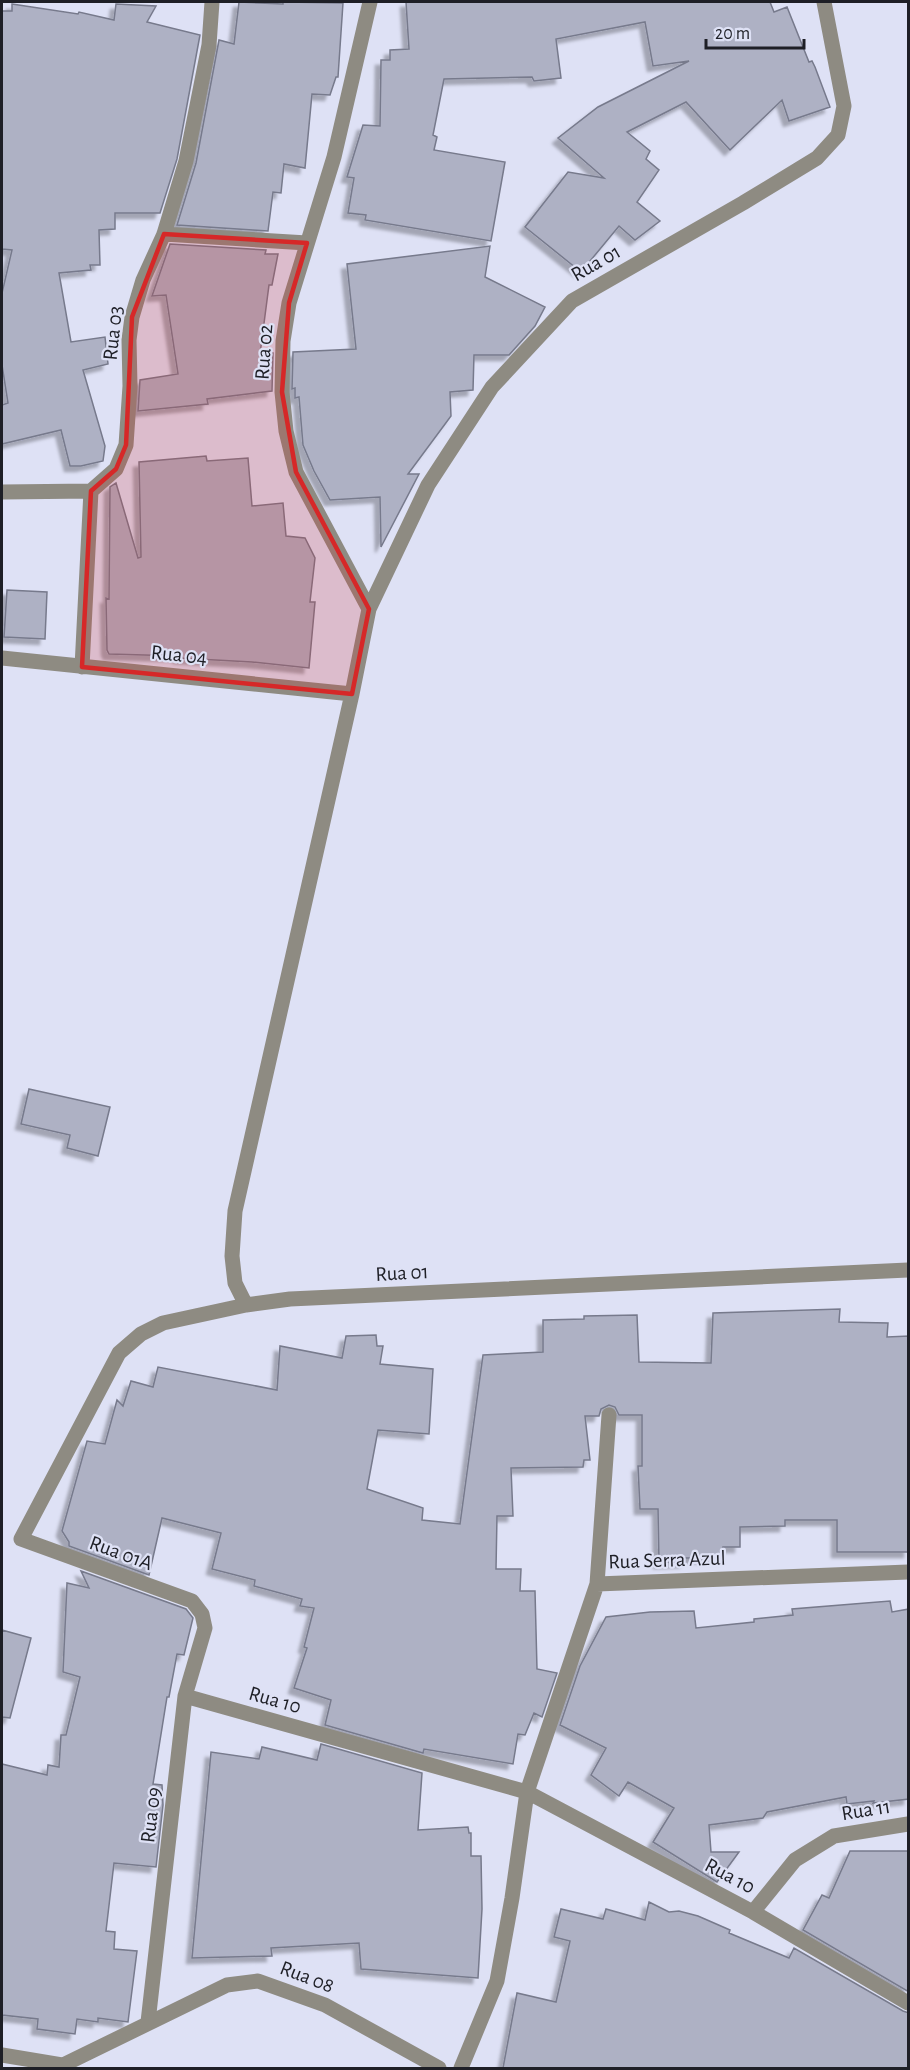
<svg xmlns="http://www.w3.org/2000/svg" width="910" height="2070" font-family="'Alegreya Sans',sans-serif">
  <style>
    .building { fill: #aeb1c4; stroke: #777a8c; stroke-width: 1.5; filter: url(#shadow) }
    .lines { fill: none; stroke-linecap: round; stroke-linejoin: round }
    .minor { stroke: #8e8b82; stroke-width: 15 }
    .marked { fill: #d62828; fill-opacity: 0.2; stroke: #d62828; stroke-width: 4.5; stroke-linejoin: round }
    .labels { text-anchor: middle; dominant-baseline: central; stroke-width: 4.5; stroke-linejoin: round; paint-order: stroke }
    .street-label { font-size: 21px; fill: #1e1f26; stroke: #dee1f5 }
  </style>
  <defs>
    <filter id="shadow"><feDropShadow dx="-5.5" dy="5.5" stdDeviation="1.5" flood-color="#0004"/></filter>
  </defs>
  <rect width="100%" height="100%" fill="#dee1f5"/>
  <path class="building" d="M 239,2 L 283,4 L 283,2 L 343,3 L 338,77 L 336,77 L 330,95 L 312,94 L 305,168 L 284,164 L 281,193 L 273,192 L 268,231 L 177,225 L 196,163 L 219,40 L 234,44 Z
    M 406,2 L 770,2 L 774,12 L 787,7 L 809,62 L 812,61 L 815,67 L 830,107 L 789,121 L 782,100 L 730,150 L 686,102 L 627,132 L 650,151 L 646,159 L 659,170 L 637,202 L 660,221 L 635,240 L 619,226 L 581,272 L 525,227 L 568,172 L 604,178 L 558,138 L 598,107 L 689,61 L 653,66 L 645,22 L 556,39 L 561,78 L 534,81 L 532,77 L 444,79 L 433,135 L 437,137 L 434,150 L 505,162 L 491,241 L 365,220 L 366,215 L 348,213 L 354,178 L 347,177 L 363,125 L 380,126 L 381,60 L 390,60 L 390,50 L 409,49 Z
    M 12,4 L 78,14 L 79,12 L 114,20 L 116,4 L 156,6 L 147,22 L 200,35 L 177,159 L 160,213 L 115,213 L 115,229 L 99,230 L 100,265 L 90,265 L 91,270 L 59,273 L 71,342 L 105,337 L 108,364 L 83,370 L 105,446 L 103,461 L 81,466 L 70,466 L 61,430 L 2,444 L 2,405 L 8,403 L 2,365 L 2,293 L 12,250 L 2,249 L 2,11 L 12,11 Z
    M 170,244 L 266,250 L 265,254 L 278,254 L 272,285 L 269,285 L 260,354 L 273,353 L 272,391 L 207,399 L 208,404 L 138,411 L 140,380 L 178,374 L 166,295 L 152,296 Z
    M 490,246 L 485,277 L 545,307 L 535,326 L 509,355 L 474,355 L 473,390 L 450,392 L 451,416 L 408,474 L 419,474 L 381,547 L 380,497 L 330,500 L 314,471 L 303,445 L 299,397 L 295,398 L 295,388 L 292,389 L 293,352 L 356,349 L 347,264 Z
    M 206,456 L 207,461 L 248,458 L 252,506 L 283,503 L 286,536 L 305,538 L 315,558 L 310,602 L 315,602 L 309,668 L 252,662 L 179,658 L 179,656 L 109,654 L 107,650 L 106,598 L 109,599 L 110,487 L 116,483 L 138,558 L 141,557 L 139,462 Z
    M 7,590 L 47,592 L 45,639 L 4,637 Z
    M 29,1089 L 110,1107 L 98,1156 L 67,1148 L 70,1135 L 21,1124 Z
    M 840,1309 L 839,1322 L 888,1323 L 887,1337 L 909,1336 L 909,1552 L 837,1552 L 837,1520 L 785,1520 L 785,1526 L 740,1527 L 740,1547 L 723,1547 L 723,1558 L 684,1558 L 685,1562 L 659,1563 L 658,1509 L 640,1509 L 638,1466 L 642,1466 L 642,1415 L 619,1415 L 615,1407 L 609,1405 L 601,1409 L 599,1416 L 585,1416 L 590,1460 L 584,1460 L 583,1467 L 511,1468 L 513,1516 L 497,1516 L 496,1569 L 521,1569 L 520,1591 L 535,1591 L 537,1669 L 557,1673 L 542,1717 L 534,1713 L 525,1735 L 518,1734 L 513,1764 L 424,1749 L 423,1753 L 325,1725 L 331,1700 L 294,1688 L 307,1648 L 304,1647 L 314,1608 L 300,1606 L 302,1599 L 254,1586 L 255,1580 L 212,1569 L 221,1533 L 162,1518 L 149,1575 L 69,1546 L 69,1542 L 62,1531 L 87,1441 L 105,1444 L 117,1400 L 123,1406 L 131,1381 L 153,1387 L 158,1367 L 277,1390 L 280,1346 L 342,1358 L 346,1336 L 376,1335 L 377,1346 L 383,1346 L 380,1364 L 433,1369 L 429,1434 L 378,1430 L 367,1489 L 423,1508 L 422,1520 L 460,1524 L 483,1355 L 543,1352 L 543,1320 L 584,1319 L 584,1316 L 637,1315 L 639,1362 L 711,1363 L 713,1313 Z
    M 81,1571 L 186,1609 L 193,1618 L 184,1655 L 177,1654 L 169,1697 L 167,1697 L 153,1784 L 162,1785 L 163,1805 L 156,1867 L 114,1863 L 106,1931 L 115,1932 L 114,1949 L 137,1951 L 128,2022 L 98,2018 L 98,2022 L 77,2019 L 75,2034 L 37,2029 L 38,2019 L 2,2015 L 2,1764 L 47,1775 L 48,1765 L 59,1767 L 61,1735 L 66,1735 L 80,1677 L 63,1672 L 67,1583 L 89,1588 Z
    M 890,1601 L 892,1612 L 909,1609 L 909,1799 L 873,1803 L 874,1801 L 847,1804 L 846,1797 L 767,1812 L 763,1818 L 709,1825 L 711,1852 L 739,1852 L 717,1882 L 653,1842 L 674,1808 L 628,1782 L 619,1796 L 591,1775 L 606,1748 L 560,1725 L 580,1666 L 606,1617 L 650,1612 L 694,1611 L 696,1628 L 754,1622 L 754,1619 L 793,1615 L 792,1609 Z
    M 2,1630 L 31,1638 L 10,1718 L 2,1717 Z
    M 321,1744 L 422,1773 L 418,1830 L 468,1827 L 469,1833 L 471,1833 L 471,1856 L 481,1856 L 482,1909 L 478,1978 L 361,1969 L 359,1943 L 271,1948 L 272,1956 L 192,1958 L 211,1752 L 259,1759 L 262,1747 L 317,1760 Z
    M 850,1851 L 909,1851 L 909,1992 L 803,1930 L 822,1895 L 829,1898 Z
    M 649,1902 L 669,1912 L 679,1911 L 698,1916 L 730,1930 L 729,1933 L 789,1958 L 794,1948 L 903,2011 L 909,2013 L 909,2068 L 503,2068 L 517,1993 L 556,2002 L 570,1941 L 554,1937 L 561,1909 L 603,1919 L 606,1909 L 645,1920 Z"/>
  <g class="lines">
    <path class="minor" d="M 164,234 L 307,243
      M 2,492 L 91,491
      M 369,609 L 296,472 L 286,431 L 282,392 L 283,341 L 289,303 L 334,157 L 370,2
      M 2,658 L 352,694
      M 82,667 L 91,491 L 116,469 L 126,445 L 130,386 L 129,340 L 132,317 L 143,280 L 164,234 L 186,161 L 209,45 L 212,2
      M 246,1305 L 235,1283 L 232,1256 L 235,1211 L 352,694 L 369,609 L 428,485 L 492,387 L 572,301 L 743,203 L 817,158 L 838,135 L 844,106 L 824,2
      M 597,1584 L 908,1572
      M 185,1696 L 527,1792 L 753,1912 L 908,2003
      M 753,1912 L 795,1860 L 834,1836 L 908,1824
      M 148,2022 L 185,1696 L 205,1628 L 202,1614 L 192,1601 L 21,1539 L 119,1353 L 141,1334 L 163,1323 L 246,1305 L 290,1299 L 908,1270
      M 2,2055 L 62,2065
      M 57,2068 L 227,1985 L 258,1981 L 325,2005 L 439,2068
      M 461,2068 L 497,1981 L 512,1898 L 527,1792 L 597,1584 L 609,1415"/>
  </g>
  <path class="marked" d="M 164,234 L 307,243 L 289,303 L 282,392 L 296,472 L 369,609 L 352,694 L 82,667 L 91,491 L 116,469 L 126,445 L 132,317 Z"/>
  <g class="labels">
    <g class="street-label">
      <text transform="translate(596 263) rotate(-30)">Rua 01</text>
      <text transform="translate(113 333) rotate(-84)">Rua 03</text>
      <text transform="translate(264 352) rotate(-86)">Rua 02</text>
      <text transform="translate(179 655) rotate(6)">Rua 04</text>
      <text transform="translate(402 1273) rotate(-3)">Rua 01</text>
      <text transform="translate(121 1553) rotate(20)">Rua 01A</text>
      <text transform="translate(667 1560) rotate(-2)">Rua Serra Azul</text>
      <text transform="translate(275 1700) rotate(16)">Rua 10</text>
      <text transform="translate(866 1810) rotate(-9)">Rua 11</text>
      <text transform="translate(151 1815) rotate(-83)">Rua 09</text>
      <text transform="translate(730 1876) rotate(28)">Rua 10</text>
      <text transform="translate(307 1977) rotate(21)">Rua 08</text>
    </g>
  </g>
  <rect width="910" height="2070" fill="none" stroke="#1e1f26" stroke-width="6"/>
  <path d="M706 39v9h98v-9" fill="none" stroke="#1e1f26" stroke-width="3"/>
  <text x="715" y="39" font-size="18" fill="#1e1f26" stroke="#dee1f5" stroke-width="4.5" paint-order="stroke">20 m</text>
</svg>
